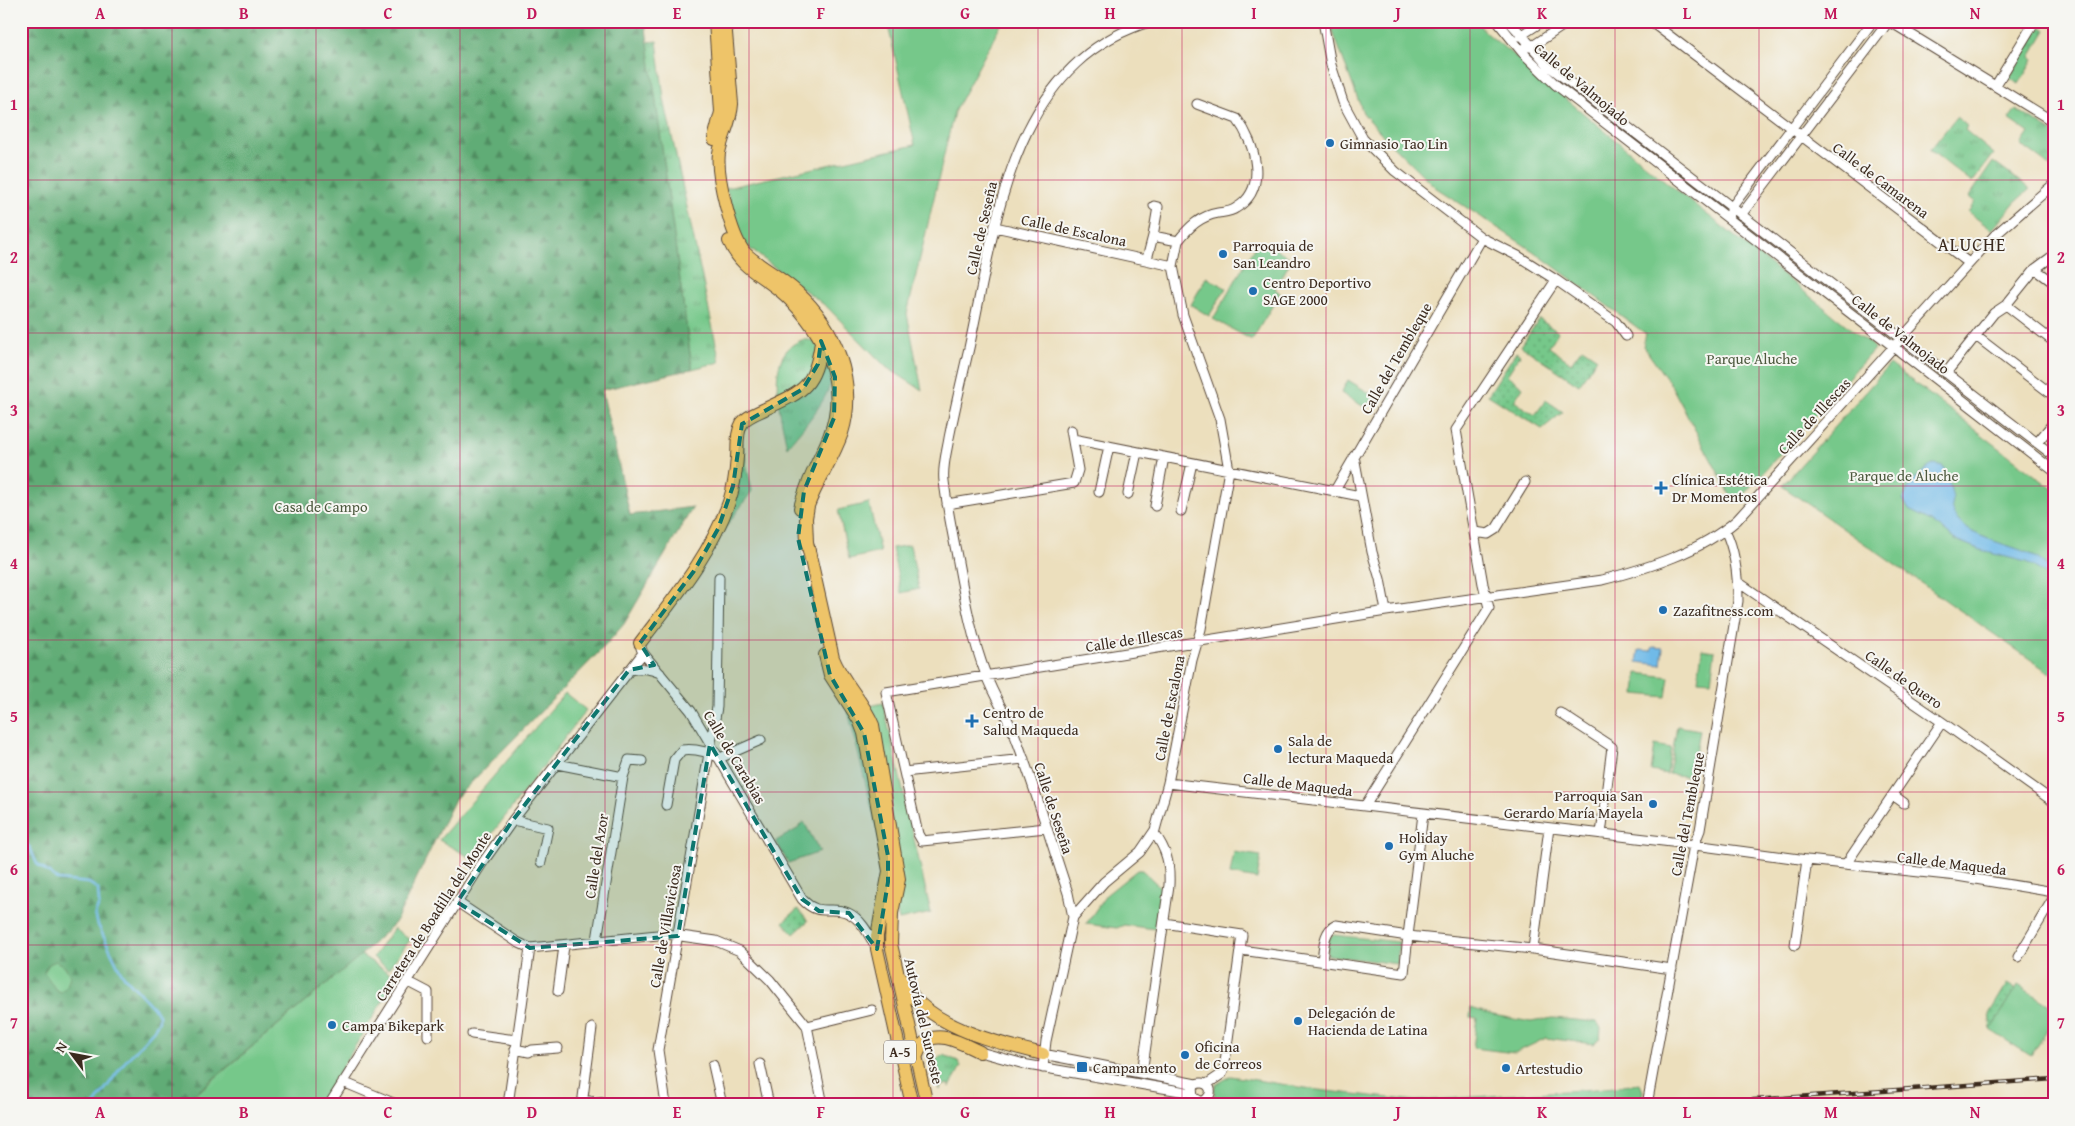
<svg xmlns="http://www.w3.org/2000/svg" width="2075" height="1126" font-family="'Gentium Book Plus',serif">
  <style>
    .grass { fill: url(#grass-tufts); stroke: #587954 }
    .forest { fill: url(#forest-firs); stroke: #4e6b4a }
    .park { fill: #76c88a; stroke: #587954 }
    .garden { fill: url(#garden-dots); stroke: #587954 }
    .water { fill: #6fbae8; stroke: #557283 }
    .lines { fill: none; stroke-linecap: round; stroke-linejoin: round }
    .stream { stroke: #6fbae8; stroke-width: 2.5 }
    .minor-casing { stroke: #564536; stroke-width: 11 }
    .highway-casing { stroke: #564536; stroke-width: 14 }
    .minor { stroke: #fff; stroke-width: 9 }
    .highway { stroke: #eec469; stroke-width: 12 }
    .rail-casing { stroke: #3b2a1e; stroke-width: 4.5 }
    .rail { stroke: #f6f6f2; stroke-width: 2.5; stroke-dasharray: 8; stroke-linecap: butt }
    .marked { fill: #0f766e; fill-opacity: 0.2; stroke: #0f766e; stroke-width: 4; stroke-dasharray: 10 6; stroke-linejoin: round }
    .grid { fill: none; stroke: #c2185b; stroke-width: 1; stroke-opacity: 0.55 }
    .poi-dot { fill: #1f6fb2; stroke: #f6f6f2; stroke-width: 2 }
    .labels { text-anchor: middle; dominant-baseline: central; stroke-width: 4; stroke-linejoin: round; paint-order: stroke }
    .shield { fill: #f6f6f2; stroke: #73675e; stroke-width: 1 }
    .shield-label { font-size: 14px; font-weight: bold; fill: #3b2a1e }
    .street-label { font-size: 15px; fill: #3b2a1e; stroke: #f6f6f2 }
    .poi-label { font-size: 15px; fill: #3b2a1e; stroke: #f6f6f2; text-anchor: start }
    .park-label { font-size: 15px; fill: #4d593e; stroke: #f6f6f2 }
    .quarter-label { font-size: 18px; letter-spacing: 1px; fill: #3b2a1e; stroke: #f6f6f2 }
    .neatline { fill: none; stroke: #c2185b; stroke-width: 2 }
    .grid-label { font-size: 16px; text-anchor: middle; font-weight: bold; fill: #c2185b }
  </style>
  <defs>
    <pattern id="grass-tufts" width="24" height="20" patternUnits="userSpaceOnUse" patternTransform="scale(1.25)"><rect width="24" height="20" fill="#76c88a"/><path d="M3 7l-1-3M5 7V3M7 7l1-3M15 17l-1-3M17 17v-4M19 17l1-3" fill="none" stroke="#62a370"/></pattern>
    <pattern id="forest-firs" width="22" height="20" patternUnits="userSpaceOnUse" patternTransform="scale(1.25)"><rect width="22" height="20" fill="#60ac76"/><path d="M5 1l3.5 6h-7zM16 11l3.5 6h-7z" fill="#508c60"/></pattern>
    <pattern id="garden-dots" width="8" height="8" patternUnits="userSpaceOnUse" patternTransform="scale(1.25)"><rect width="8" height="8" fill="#76c88a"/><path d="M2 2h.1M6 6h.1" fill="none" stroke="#62a370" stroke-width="1.8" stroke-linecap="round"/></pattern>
  </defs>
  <rect width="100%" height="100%" fill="#f6f6f2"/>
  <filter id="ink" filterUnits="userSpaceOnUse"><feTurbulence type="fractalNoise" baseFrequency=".02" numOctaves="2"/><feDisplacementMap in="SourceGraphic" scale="10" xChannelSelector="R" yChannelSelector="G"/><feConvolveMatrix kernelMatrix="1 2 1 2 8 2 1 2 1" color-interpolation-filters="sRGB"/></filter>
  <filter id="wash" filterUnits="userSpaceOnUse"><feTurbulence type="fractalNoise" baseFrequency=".0096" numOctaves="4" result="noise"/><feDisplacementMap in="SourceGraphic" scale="20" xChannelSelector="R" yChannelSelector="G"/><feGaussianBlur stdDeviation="1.12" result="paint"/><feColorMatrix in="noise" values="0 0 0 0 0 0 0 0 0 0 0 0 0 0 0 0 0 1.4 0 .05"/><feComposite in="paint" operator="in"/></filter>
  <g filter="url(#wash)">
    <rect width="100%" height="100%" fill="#ecdfbd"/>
    <path class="grass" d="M 2042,27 L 2046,30 L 2030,57 L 2033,60 L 2019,84 L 2009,78 L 2040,28 Z
      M 657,41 L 664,99 L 720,362 L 692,369 L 647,42 Z
      M 2016,109 L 2054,133 L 2054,169 L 2021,145 L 2029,133 L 2009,119 Z
      M 1956,117 L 1967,126 L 1965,130 L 1994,154 L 1972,183 L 1930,150 Z
      M 1993,162 L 2030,189 L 2015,202 L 1992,230 L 1968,212 L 1975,202 L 1969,197 Z
      M 802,340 C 813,339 819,342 823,352 C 825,358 829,364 831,370 C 836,394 801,429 787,447 C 781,415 762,354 802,340 Z
      M 741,439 L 752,491 L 717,539 Z
      M 944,1055 L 958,1061 L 961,1066 L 950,1087 L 949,1084 L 941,1086 L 940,1090 L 933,1063 L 937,1058 Z"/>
    <path class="forest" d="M 21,21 L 645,21 L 692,369 L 602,390 L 630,515 L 693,507 L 624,624 L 605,646 L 455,799 L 395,923 L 361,955 L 182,1105 L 21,1105 Z"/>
    <path class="park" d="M 887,21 L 1003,21 L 954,112 L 907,314 L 922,390 L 886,367 L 827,307 L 749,248 L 741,237 L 726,188 L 915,145 Z
      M 1329,21 L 1477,21 L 1483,30 L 1665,181 L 1875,348 L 1735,504 L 1671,385 L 1643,346 L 1646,334 L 1533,251 L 1435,187 L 1389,142 L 1363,113 Z
      M 1259,240 L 1292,259 L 1275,289 L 1280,293 L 1252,340 L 1213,319 Z
      M 1206,277 L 1226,288 L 1209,316 L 1191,305 Z
      M 1890,364 L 2054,490 L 2054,676 L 1782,486 Z
      M 1348,380 L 1374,396 L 1366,408 L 1341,393 Z
      M 869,503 L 880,552 L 849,559 L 838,510 Z
      M 910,545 L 919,589 L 901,593 L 892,548 Z
      M 1702,649 L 1715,651 L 1711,681 L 1698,680 Z
      M 1637,673 L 1669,677 L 1666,697 L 1635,694 Z
      M 565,693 L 586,710 L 473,859 L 439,840 Z
      M 883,703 L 931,913 L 899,920 L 848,711 Z
      M 1677,726 L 1700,730 L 1692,777 L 1669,774 Z
      M 1655,745 L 1671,748 L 1667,774 L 1651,771 Z
      M 804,822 L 820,852 L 788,863 L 776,841 L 799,828 L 799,826 Z
      M 1234,852 L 1261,856 L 1257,879 L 1230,874 Z
      M 1137,870 L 1142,870 L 1161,888 L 1155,929 L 1124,925 L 1117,928 L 1086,924 L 1106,895 Z
      M 394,928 L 410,940 L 388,969 L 373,957 Z
      M 1333,935 L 1399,942 L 1397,964 L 1327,955 L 1329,938 Z
      M 361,955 L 397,978 L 319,1105 L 186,1105 L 201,1090 Z
      M 56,961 L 66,968 L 70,976 L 67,986 L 61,992 L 56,990 L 44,972 L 49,964 Z
      M 2018,985 L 2054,1008 L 2054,1020 L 2031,1056 L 1990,1030 Z
      M 1471,1008 L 1493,1015 L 1531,1022 L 1553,1018 L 1597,1022 L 1601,1028 L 1600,1038 L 1594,1044 L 1546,1038 L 1515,1053 L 1473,1048 L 1477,1018 L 1470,1017 Z
      M 1231,1076 L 1318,1090 L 1416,1101 L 1595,1089 L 1640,1084 L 1643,1091 L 1640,1105 L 1217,1105 L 1214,1099 L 1215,1085 Z"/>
    <path class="garden" d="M 1539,319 L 1558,332 L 1549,347 L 1571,363 L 1582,348 L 1597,358 L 1579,385 L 1521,346 Z
      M 1516,352 L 1520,355 L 1507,375 L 1523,387 L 1514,401 L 1535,415 L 1546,400 L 1563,412 L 1542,429 L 1488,395 Z
      M 798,909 L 808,921 L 794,934 L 783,922 Z
      M 2007,984 L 2016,989 L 1991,1029 L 1989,1014 Z"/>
    <path class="water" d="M 1935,464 L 1943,466 C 1946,473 1952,491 1953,499 C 1953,502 1951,507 1952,510 C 1961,538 2010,543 2032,555 C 2040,559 2046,566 2054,571 L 2054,582 L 2044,573 L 2026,562 L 1986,552 L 1958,541 L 1931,521 L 1909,510 L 1903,499 C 1909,485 1921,470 1935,464 Z
      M 1653,647 L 1663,648 L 1661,665 L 1637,662 L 1639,650 L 1651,651 Z"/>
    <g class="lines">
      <path class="stream" d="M 21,837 L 30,848 L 37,864 L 58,880 L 89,883 L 98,889 L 99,904 L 95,914 L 98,925 L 122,974 L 159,1014 L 159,1021 L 153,1031 L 124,1063 L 94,1105"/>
    </g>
  </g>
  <g filter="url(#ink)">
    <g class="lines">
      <defs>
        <path id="minor" d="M 1323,21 L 1331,65 L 1343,102 L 1363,139 L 1395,171 L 1482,238 L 1518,256 L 1556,280 L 1616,322 L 1626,336
          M 1497,21 L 1522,52 L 1556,85 L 2054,471
          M 1509,21 L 1550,67 L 2054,456
          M 1650,21 L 1969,263
          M 1889,21 L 2054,122
          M 1520,36 L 1543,21
          M 1526,47 L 1531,47 L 1570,21
          M 1996,85 L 2035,21
          M 1731,212 L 1731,208 L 1873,21
          M 1741,215 L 1889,21
          M 995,227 L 1173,266 L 1183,315 L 1220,419 L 1229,470 L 1201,629 L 1192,660 L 1168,783 L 1155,830 L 1140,852 L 1104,882 L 1073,917
          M 1153,236 L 1158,207 L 1154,206
          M 1178,241 C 1189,227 1200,216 1218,213 C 1224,212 1231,212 1236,208 C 1269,189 1255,143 1237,119 L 1197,104
          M 1147,259 L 1153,236 L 1178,241 L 1173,266
          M 2035,269 L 2054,283
          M 2006,305 L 2054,342
          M 1976,336 L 2054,396
          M 1946,373 L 1994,313 L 2006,305 L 2035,269 L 2054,255
          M 1073,439 L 1360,496
          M 2037,443 L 2054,422
          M 1354,456 L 1372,552 L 1380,579 L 1386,611
          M 1099,492 L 1109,446
          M 1334,492 L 1482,238
          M 1128,494 L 1137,452
          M 947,504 L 1074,483 L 1078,470 L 1071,430
          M 1155,506 L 1164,457
          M 1181,511 L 1192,463
          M 1475,532 L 1488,534 L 1496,529 L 1525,482
          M 1738,582 L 1942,722 L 2054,802
          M 641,648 L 643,653 L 691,711 L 802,899 C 819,918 831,905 848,913 C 862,919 870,937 877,949
          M 629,670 C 641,668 649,668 660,673
          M 1560,713 L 1612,747 L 1601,834
          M 557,764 L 623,777 L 597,940
          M 904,772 L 1024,759
          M 623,777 L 629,760 L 642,761
          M 1168,783 L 1680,843 L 1807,860 L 1957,876 L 2054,892
          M 1893,795 L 1904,803
          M 666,805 L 674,760 L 682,750 C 695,748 708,752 720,758 L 761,740
          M 1365,806 L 1489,608 L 1483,584 L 1456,430 L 1556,280
          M 1423,814 L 1408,936 L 1533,949 L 1549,828
          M 513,820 L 548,828 L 541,862
          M 1046,828 L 922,841 L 918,834 L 886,692 L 1386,611 L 1602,580 C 1648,568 1700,552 1737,520 L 1994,236 L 2054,184
          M 1846,864 L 1942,722
          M 457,902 L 517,942 L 530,948 L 667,934 L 716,941 L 740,951 L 770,980 L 807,1026 L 823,1105
          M 1164,923 L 1242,935 L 1224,1069 L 1222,1074 L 1207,1084
          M 1795,945 L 1807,860
          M 1533,949 L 1672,969
          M 1241,950 L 1404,973 L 1408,936 L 1336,925 C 1323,931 1324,948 1322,961
          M 2018,957 L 2054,897
          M 407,981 L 428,992 L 428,1036
          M 558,991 L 564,946
          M 807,1026 L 872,1010
          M 472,1034 L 516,1040
          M 515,1049 L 529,1052 L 532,1050 L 558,1048
          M 980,1052 L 1028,1065 L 1192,1093
          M 1043,1054 L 1196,1084 C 1211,1079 1216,1096 1202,1102 L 1193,1097 L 1192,1088 L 1196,1084
          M 760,1064 L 769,1105
          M 713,1065 L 722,1105
          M 1043,1068 L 1046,1041 L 1073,917 L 1068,893 C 1051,842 1036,791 1017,741 C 1009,718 994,698 986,675 C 972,639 965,600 958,562 C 953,535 947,508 944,481 C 942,467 947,451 949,438 C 955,408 962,378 969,348 C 996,225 1010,61 1153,21
          M 1142,1073 L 1169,885 C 1170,864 1167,850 1154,833
          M 343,1082 L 398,1105
          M 329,1105 L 481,865 L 513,820 L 643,653
          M 508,1105 L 530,948
          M 581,1105 L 589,1101 L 619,1105
          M 582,1105 L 592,1028
          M 666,1105 L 658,1050 L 717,707 L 719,577
          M 809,1105 L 822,1102
          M 1647,1105 L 1694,845 L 1700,830 L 1738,601 C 1738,577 1736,552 1725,530"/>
        <path id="highway" d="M 725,21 L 732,104 C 731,122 722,136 719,153 C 716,175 731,236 745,253 C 761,268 781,277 797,292 C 835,326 858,382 842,433 C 833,459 817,481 808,506 L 806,518 L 807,542 L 833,658 C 843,683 863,700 873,725 L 899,879 L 892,913 L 891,944 L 927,1105
          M 714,139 L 721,112 L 715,21
          M 729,241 C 742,271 764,275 786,296 C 824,332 850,384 829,437 C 819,461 806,482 800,508
          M 640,643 C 674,598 710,556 729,502 C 734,487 736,472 737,457 C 738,446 736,433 742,423 C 747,416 757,413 765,409 C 804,391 815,387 821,342
          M 825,655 L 830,675 L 859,720 L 864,733 L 889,871 L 877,936 L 877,949 L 912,1105
          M 900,977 C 906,986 911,995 918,1002 C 950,1032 1002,1044 1043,1054
          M 916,1058 C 918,1053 920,1047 923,1044 C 938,1028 964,1045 980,1052"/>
      </defs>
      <use href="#minor" class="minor-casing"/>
      <use href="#highway" class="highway-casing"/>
      <use href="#minor" class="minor"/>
      <use href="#highway" class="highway"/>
      <defs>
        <path id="rail" d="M 1697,1104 L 2054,1079"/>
      </defs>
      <use href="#rail" class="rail-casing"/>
      <use href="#rail" class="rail"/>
    </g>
  </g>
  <path class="marked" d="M 821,341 L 835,377 L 834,418 L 804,491 L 798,538 L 830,675 L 864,733 L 888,856 L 888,882 L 877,949 L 849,913 L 819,911 L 802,899 L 710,744 L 678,936 L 530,948 L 457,902 L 513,820 L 629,670 L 654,665 L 640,643 L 694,571 L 718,529 L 733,486 L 742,424 L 803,389 L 818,364 Z"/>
  <path class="grid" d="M 172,21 L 172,1105M 316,21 L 316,1105M 460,21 L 460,1105M 605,21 L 605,1105M 749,21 L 749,1105M 893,21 L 893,1105M 1038,21 L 1038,1105M 1182,21 L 1182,1105M 1326,21 L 1326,1105M 1470,21 L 1470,1105M 1615,21 L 1615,1105M 1759,21 L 1759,1105M 1903,21 L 1903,1105M 21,180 L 2054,180M 21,333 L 2054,333M 21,486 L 2054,486M 21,640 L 2054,640M 21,792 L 2054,792M 21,945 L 2054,945"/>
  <g class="poi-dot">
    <circle cx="1330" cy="143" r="5"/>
    <circle cx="1223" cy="254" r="5"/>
    <circle cx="1253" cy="291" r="5"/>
    <path d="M1658.5 480.5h5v5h5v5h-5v5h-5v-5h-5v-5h5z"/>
    <circle cx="1663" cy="610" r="5"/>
    <path d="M969.5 713.5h5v5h5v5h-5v5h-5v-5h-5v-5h5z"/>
    <circle cx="1278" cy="749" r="5"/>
    <circle cx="1653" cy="804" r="5"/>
    <circle cx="1389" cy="846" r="5"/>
    <circle cx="1298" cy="1021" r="5"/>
    <circle cx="332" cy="1025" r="5"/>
    <circle cx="1185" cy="1055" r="5"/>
    <rect x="1076" y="1061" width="12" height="12" rx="2.5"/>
    <circle cx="1506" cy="1068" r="5"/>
  </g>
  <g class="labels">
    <rect class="shield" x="884" y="1040.5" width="32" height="23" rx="4"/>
    <g class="shield-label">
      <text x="900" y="1052">A-5</text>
    </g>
    <g class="street-label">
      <text transform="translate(1582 84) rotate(40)">Calle de Valmojado</text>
      <text transform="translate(1881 180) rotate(37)">Calle de Camarena</text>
      <text transform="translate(981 228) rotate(-77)">Calle de Seseña</text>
      <text transform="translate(1074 230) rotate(12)">Calle de Escalona</text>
      <text transform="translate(1901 334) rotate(38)">Calle de Valmojado</text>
      <text transform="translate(1396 358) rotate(-60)">Calle del Tembleque</text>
      <text transform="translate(1814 416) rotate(-47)">Calle de Illescas</text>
      <text transform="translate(1134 639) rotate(-9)">Calle de Illescas</text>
      <text transform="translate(1904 679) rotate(35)">Calle de Quero</text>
      <text transform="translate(1169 708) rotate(-79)">Calle de Escalona</text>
      <text transform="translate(735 757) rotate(59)">Calle de Carabias</text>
      <text transform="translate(1298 784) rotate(7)">Calle de Maqueda</text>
      <text transform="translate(1054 808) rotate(72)">Calle de Seseña</text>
      <text transform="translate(1687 814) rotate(-79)">Calle del Tembleque</text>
      <text transform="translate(596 856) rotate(-81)">Calle del Azor</text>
      <text transform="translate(1952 863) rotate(7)">Calle de Maqueda</text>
      <text transform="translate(433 916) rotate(-57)">Carretera de Boadilla del Monte</text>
      <text transform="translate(665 926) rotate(-80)">Calle de Villaviciosa</text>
      <text transform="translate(924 1021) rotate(77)">Autovía del Suroeste</text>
    </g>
    <g class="poi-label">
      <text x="1340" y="143">Gimnasio Tao Lin</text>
      <text x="1233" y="245">Parroquia de<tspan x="1233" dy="17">San Leandro</tspan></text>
      <text x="1263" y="282">Centro Deportivo<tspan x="1263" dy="17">SAGE 2000</tspan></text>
      <text x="1672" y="479">Clínica Estética<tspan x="1672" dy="17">Dr Momentos</tspan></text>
      <text x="1673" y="610">Zazafitness.com</text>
      <text x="983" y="712">Centro de<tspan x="983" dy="17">Salud Maqueda</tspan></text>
      <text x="1288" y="740">Sala de<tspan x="1288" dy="17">lectura Maqueda</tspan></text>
      <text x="1643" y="795" text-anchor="end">Parroquia San<tspan x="1643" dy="17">Gerardo María Mayela</tspan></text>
      <text x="1399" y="837">Holiday<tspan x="1399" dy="17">Gym Aluche</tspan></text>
      <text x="1308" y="1012">Delegación de<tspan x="1308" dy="17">Hacienda de Latina</tspan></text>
      <text x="342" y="1025">Campa Bikepark</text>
      <text x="1195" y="1046">Oficina<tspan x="1195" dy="17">de Correos</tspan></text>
      <text x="1093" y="1067">Campamento</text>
      <text x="1516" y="1068">Artestudio</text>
    </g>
    <g class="park-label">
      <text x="1752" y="358">Parque Aluche</text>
      <text x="1904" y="475">Parque de Aluche</text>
      <text x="321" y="506">Casa de Campo</text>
    </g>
    <g class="quarter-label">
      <text x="1972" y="244">ALUCHE</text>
    </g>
  </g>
  <rect width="2075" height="1126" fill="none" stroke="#f6f6f2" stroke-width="55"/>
  <g transform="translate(72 1054) rotate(302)" stroke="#f6f6f2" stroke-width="4" paint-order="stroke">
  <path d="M0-4L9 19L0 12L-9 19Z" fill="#3b2a1e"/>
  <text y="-8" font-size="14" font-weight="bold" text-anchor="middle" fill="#3b2a1e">N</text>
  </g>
  <rect x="28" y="28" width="2020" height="1070" class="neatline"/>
  <g class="grid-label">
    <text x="100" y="19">A</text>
    <text x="244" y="19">B</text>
    <text x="388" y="19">C</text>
    <text x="532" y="19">D</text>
    <text x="677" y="19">E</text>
    <text x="821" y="19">F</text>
    <text x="965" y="19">G</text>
    <text x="1110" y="19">H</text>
    <text x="1254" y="19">I</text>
    <text x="1398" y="19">J</text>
    <text x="1542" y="19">K</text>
    <text x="1687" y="19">L</text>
    <text x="1831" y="19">M</text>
    <text x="1975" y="19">N</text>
    <text x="14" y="110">1</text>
    <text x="2061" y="110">1</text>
    <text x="14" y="263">2</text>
    <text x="2061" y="263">2</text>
    <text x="14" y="416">3</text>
    <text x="2061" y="416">3</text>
    <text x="14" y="569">4</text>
    <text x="2061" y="569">4</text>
    <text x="14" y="722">5</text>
    <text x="2061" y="722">5</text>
    <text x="14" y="875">6</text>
    <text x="2061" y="875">6</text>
    <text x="14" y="1028">7</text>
    <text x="2061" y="1028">7</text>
    <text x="100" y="1118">A</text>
    <text x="244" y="1118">B</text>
    <text x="388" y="1118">C</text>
    <text x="532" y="1118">D</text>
    <text x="677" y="1118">E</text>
    <text x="821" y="1118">F</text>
    <text x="965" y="1118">G</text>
    <text x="1110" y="1118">H</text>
    <text x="1254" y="1118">I</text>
    <text x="1398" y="1118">J</text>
    <text x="1542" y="1118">K</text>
    <text x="1687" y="1118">L</text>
    <text x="1831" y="1118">M</text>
    <text x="1975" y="1118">N</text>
  </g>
</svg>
